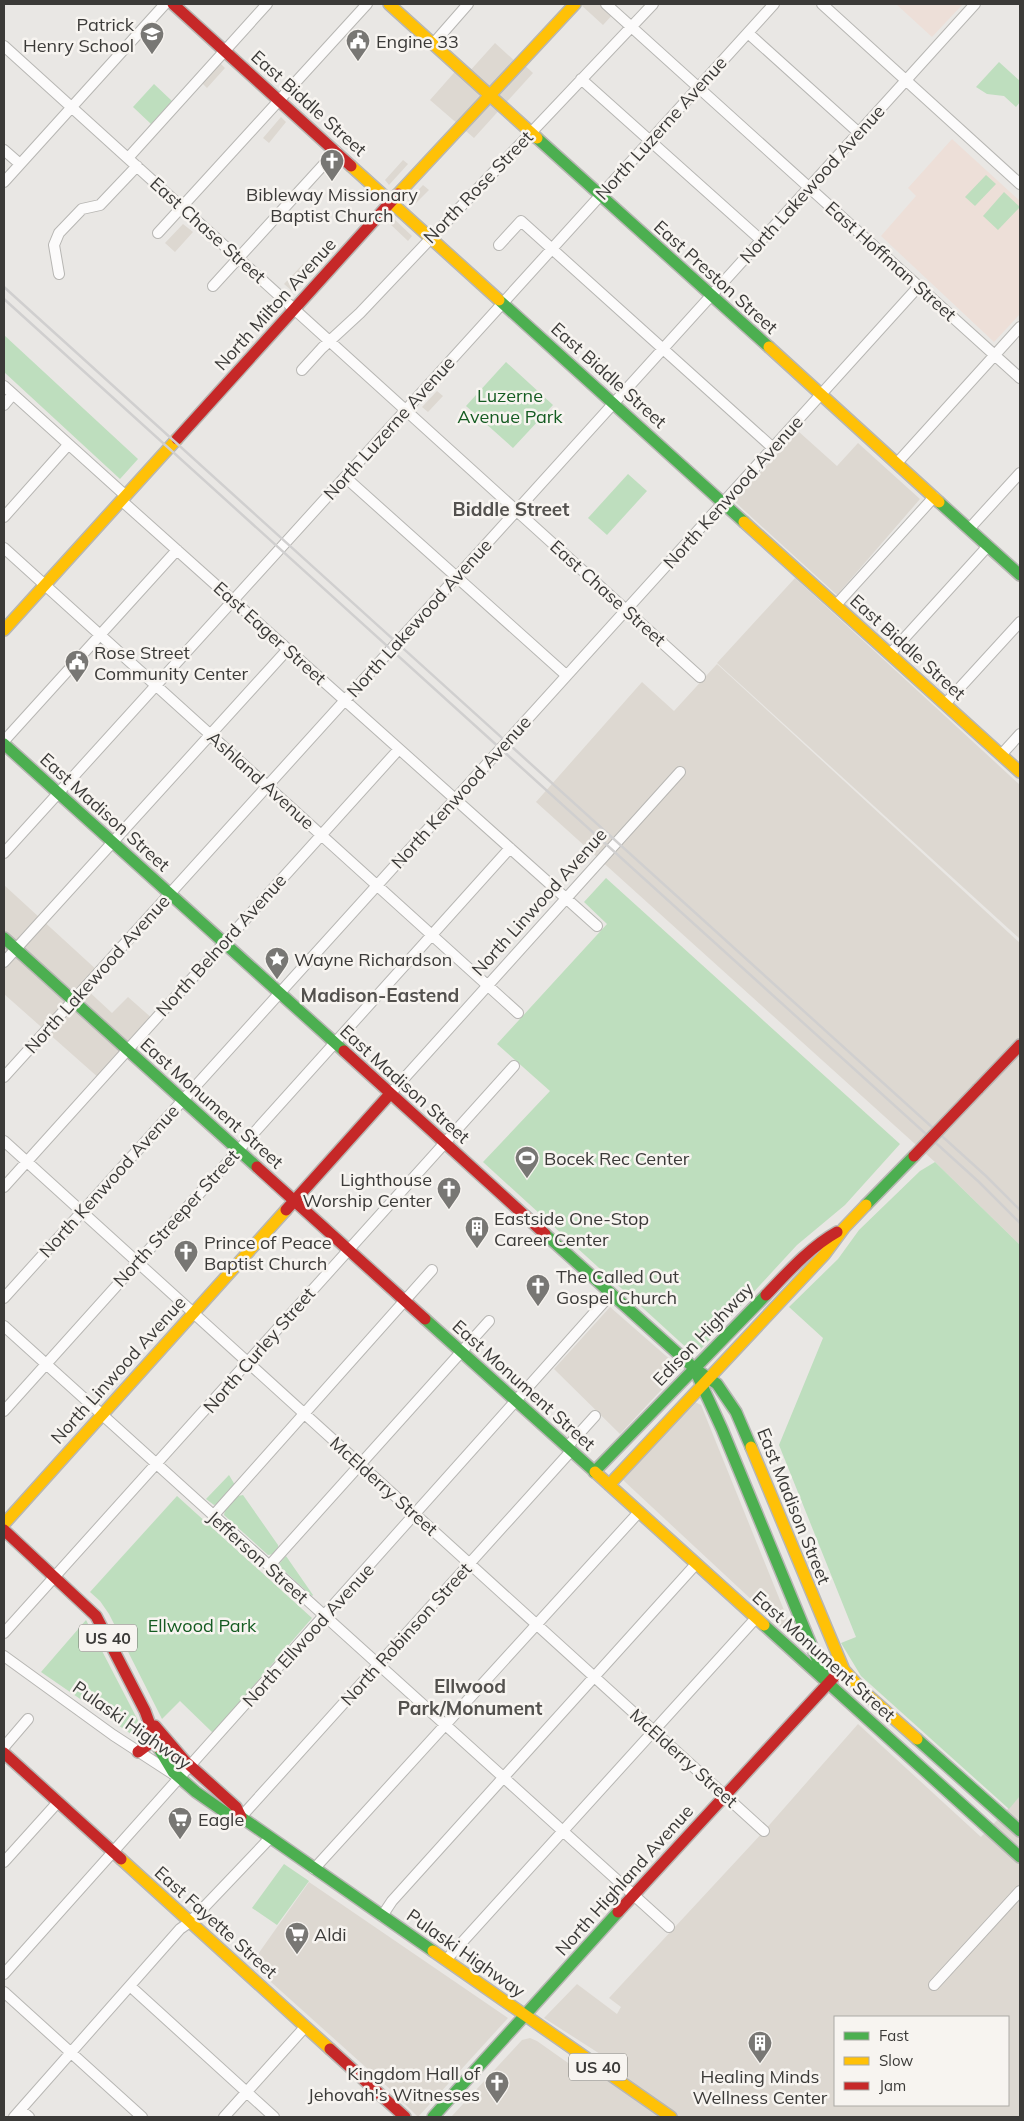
<svg xmlns="http://www.w3.org/2000/svg" width="1024" height="2121" font-family="Mulish,sans-serif">
  <style>
    .built { fill: #ddd8d1; fill-rule: evenodd }
    .education { fill: #eddfd8 }
    .green { fill: #bedebe }
    .lines { fill: none; stroke-linecap: round; stroke-linejoin: round }
    .street-casing { stroke: #b7b6b3; stroke-width: 12 }
    .fast-casing { stroke: #b7b6b3; stroke-width: 14 }
    .slow-casing { stroke: #b7b6b3; stroke-width: 14 }
    .jam-casing { stroke: #b7b6b3; stroke-width: 14 }
    .street { stroke: #fcfbfb; stroke-width: 10 }
    .fast { stroke: #4caf50; stroke-width: 11 }
    .slow { stroke: #ffc107; stroke-width: 11 }
    .jam { stroke: #c62828; stroke-width: 11 }
    .rail { stroke: #d0cfcf; stroke-width: 2.5 }
    .jam-bridge-casing { stroke: #b7b6b3; stroke-width: 14; stroke-linecap: butt }
    .jam-bridge { stroke: #c62828; stroke-width: 11 }
    .labels { text-anchor: middle; dominant-baseline: central; stroke-width: 5; stroke-linejoin: round; paint-order: stroke }
    .shield { fill: #f7f4f0; stroke: #73726f; stroke-width: 1 }
    .shield-label { font-size: 16px; font-weight: bold; fill: #3b3a38 }
    .poi-label { font-size: 18px; fill: #3b3a38; stroke: #f7f4f0; text-anchor: start }
    .street-label { font-size: 18px; fill: #3b3a38; stroke: #f7f4f0 }
    .park-label { font-size: 18px; fill: #145b21; stroke: #f7f4f0 }
    .neighbourhood-label { font-size: 19px; font-weight: bold; fill: #53514e; stroke: #f7f4f0 }
  </style>
  <rect width="100%" height="100%" fill="#e9e7e4"/>
  <path class="built" d="M 580,4 L 606,4 L 615,12 L 603,25 Z
    M 495,43 L 517,63 L 520,61 L 533,73 L 474,138 L 430,100 L 460,66 L 468,73 Z
    M 220,63 L 225,68 L 207,88 L 202,83 Z
    M 301,96 L 323,115 L 318,119 L 297,100 Z
    M 281,117 L 286,122 L 269,143 L 263,138 Z
    M 403,160 L 408,164 L 389,185 L 385,180 Z
    M 423,185 L 429,190 L 413,206 L 408,201 Z
    M 393,218 L 412,236 L 408,241 L 389,223 Z
    M 183,224 L 193,232 L 175,252 L 165,243 Z
    M 303,264 L 311,271 L 293,292 L 284,284 Z
    M 437,391 L 443,396 L 428,412 L 422,407 Z
    M 798,431 L 837,466 L 858,443 L 920,499 L 837,595 L 734,501 Z
    M 795,578 L 1020,785 L 1020,939 L 717,663 Z
    M 717,664 L 1020,943 L 1020,1245 L 935,1162 L 536,802 L 642,682 L 674,711 Z
    M 4,885 L 99,972 L 84,987 L 112,1013 L 128,997 L 154,1020 L 100,1079 L 4,994 Z
    M 610,1307 L 681,1369 L 620,1434 L 554,1369 Z
    M 695,1402 L 701,1405 L 790,1625 L 782,1628 L 623,1480 Z
    M 858,1724 L 981,1837 L 1020,1796 L 1020,2117 L 451,2117 L 522,2040 L 530,2038 L 537,2041 L 588,2077 L 599,2067 L 605,2071 L 611,2061 L 544,2018 L 577,1984 L 617,2014 L 621,2007 L 609,1998 L 764,1831 ZM 835,2017 L 1008,2017 L 1008,2105 L 835,2105 Z
    M 309,1882 L 508,2018 L 418,2117 L 390,2089 L 251,1964 Z"/>
  <path class="education" d="M 896,4 L 963,4 L 932,37 Z
    M 952,139 L 1020,201 L 1020,314 L 994,342 L 881,236 L 916,196 L 908,188 Z"/>
  <path class="green" d="M 999,62 L 1020,81 L 1020,102 L 1016,107 L 1004,96 L 987,94 L 976,87 Z
    M 154,84 L 172,101 L 151,124 L 133,107 Z
    M 986,175 L 996,184 L 975,206 L 965,197 Z
    M 1004,192 L 1020,207 L 998,230 L 983,216 Z
    M 4,335 L 138,459 L 120,479 L 4,372 Z
    M 506,362 L 553,405 L 513,448 L 466,406 Z
    M 628,474 L 647,491 L 607,535 L 588,518 Z
    M 606,878 L 900,1144 L 845,1205 L 797,1245 L 700,1350 L 690,1351 L 483,1162 L 550,1091 L 497,1044 L 607,924 L 584,902 Z
    M 935,1162 L 1020,1245 L 1020,1796 L 1009,1809 L 861,1676 L 841,1643 L 856,1637 L 779,1445 L 823,1338 L 789,1307 L 838,1259 L 859,1230 L 920,1171 Z
    M 229,1475 L 235,1485 L 217,1504 L 214,1505 L 206,1499 Z
    M 243,1495 L 278,1545 C 279,1550 273,1555 268,1555 L 224,1515 L 225,1510 L 238,1496 Z
    M 177,1496 L 312,1618 L 213,1733 L 180,1701 L 162,1719 L 109,1614 L 100,1601 L 90,1592 Z
    M 286,1556 L 313,1595 L 312,1596 L 281,1568 L 279,1564 Z
    M 86,1620 L 145,1734 L 143,1739 L 131,1734 L 41,1672 Z
    M 284,1864 L 309,1881 L 277,1925 L 252,1908 Z"/>
  <g class="lines">
    <defs>
      <path id="street" d="M 606,4 L 1020,378
        M 822,4 L 1020,184
        M 748,33 L 859,133
        M 433,44 L 468,4
        M 4,46 L 700,677
        M 581,79 L 761,240
        M 4,150 L 20,164
        M 128,158 L 267,4
        M 4,182 L 165,4
        M 158,233 L 367,4
        M 499,245 L 521,221 L 773,448
        M 59,274 L 54,245 L 59,233 L 82,209 L 100,205 L 137,166
        M 213,286 L 336,151
        M 302,370 L 322,348 L 360,313 L 653,4
        M 4,386 L 126,496
        M 4,405 L 13,394
        M 897,463 L 1020,327
        M 345,477 L 566,675
        M 122,501 L 597,926
        M 4,517 L 68,445
        M 969,529 L 1020,473
        M 4,548 L 518,1013
        M 836,605 L 934,497
        M 890,654 L 988,546
        M 945,704 L 1020,622
        M 4,741 L 177,550
        M 1001,755 L 1020,734
        M 4,853 L 774,4
        M 4,962 L 288,649
        M 4,1077 L 975,4
        M 390,1094 L 680,772
        M 4,1141 L 764,1831
        M 4,1187 L 399,749
        M 4,1298 L 919,286
        M 4,1326 L 669,1927
        M 4,1411 L 510,848
        M 567,1447 L 595,1416
        M 213,1516 L 432,1270
        M 269,1566 L 489,1321
        M 4,1633 L 514,1066
        M 4,1656 L 113,1735 L 173,1774
        M 4,1747 L 28,1719
        M 241,1817 L 571,1451
        M 4,1862 L 58,1802
        M 314,1869 L 639,1512
        M 382,1916 L 392,1901 L 696,1564
        M 446,1960 L 756,1618
        M 4,1974 L 611,1294
        M 934,1985 L 1020,1891
        M 130,1986 L 274,2117
        M 4,1992 L 142,2117
        M 21,2110 L 29,2117
        M 14,2117 L 180,1929 L 190,1922 L 270,1838
        M 224,2117 L 305,2027"/>
      <path id="fast" d="M 537,138 L 769,347
        M 499,300 L 744,522
        M 939,502 L 1020,575
        M 4,744 L 344,1051
        M 4,938 L 257,1167
        M 866,1205 L 914,1156
        M 545,1234 L 694,1368 L 717,1384 L 736,1412 L 751,1447
        M 425,1319 L 595,1472
        M 694,1368 L 722,1429 L 824,1676
        M 594,1472 L 766,1295
        M 764,1625 L 1020,1857
        M 917,1739 L 1020,1831
        M 158,1747 L 173,1772 L 196,1792 L 229,1815 L 241,1817 L 433,1951
        M 433,2117 L 618,1912"/>
      <path id="slow" d="M 389,4 L 537,138
        M 351,166 L 499,300
        M 398,194 L 575,4
        M 769,347 L 939,502
        M 744,522 L 1020,772
        M 4,630 L 177,439
        M 751,1447 L 844,1670 L 862,1690 L 917,1739
        M 595,1472 L 764,1625
        M 609,1485 L 824,1255 L 844,1228 L 866,1205
        M 4,1524 L 286,1210
        M 121,1859 L 330,2049
        M 433,1951 L 671,2117"/>
      <path id="jam" d="M 173,4 L 351,166
        M 177,439 L 398,194
        M 344,1051 L 545,1234
        M 978,1089 L 1020,1045
        M 257,1167 L 425,1319
        M 286,1210 L 390,1094
        M 766,1295 C 787,1273 810,1247 837,1232
        M 4,1530 L 96,1616 L 145,1711 L 158,1747
        M 155,1726 L 185,1761 L 236,1807 L 241,1817
        M 138,1752 L 154,1740
        M 4,1753 L 121,1859
        M 618,1912 L 835,1676
        M 330,2049 L 405,2117"/>
    </defs>
    <use href="#street" class="street-casing"/>
    <use href="#fast" class="fast-casing"/>
    <use href="#slow" class="slow-casing"/>
    <use href="#jam" class="jam-casing"/>
    <use href="#street" class="street"/>
    <use href="#fast" class="fast"/>
    <use href="#slow" class="slow"/>
    <use href="#jam" class="jam"/>
    <path class="rail" d="M 4,287 L 986,1176 L 1020,1210
      M 4,299 L 979,1182 L 1020,1223"/>
    <defs>
      <path id="jam-bridge" d="M 914,1156 L 978,1089"/>
    </defs>
    <use href="#jam-bridge" class="jam-bridge-casing"/>
    <use href="#jam-bridge" class="jam-bridge"/>
  </g>
  <defs>
    <symbol id="school-pin" viewBox="-11 -11 22 30"><path d="M0 17L-7.5 6A9.5 9.5 0 1 1 7.5 6Z" fill="#787774" stroke="#f7f4f0"/><path d="M0-5L7-2L0 1L-7-2ZM-4 1L0 2.5L4 1V4Q0 6-4 4Z" fill="#fff"/></symbol>
    <symbol id="civic-pin" viewBox="-11 -11 22 30"><path d="M0 17L-7.5 6A9.5 9.5 0 1 1 7.5 6Z" fill="#787774" stroke="#f7f4f0"/><path d="M-.6-6.5H3V-4.5H.6V-3L4-1V1h2V6H-6V1h2V-1L-.6-3ZM-1.2 2.5V6h2.4V2.5Z" fill="#fff"/></symbol>
    <symbol id="church-pin" viewBox="-11 -11 22 30"><path d="M0 17L-7.5 6A9.5 9.5 0 1 1 7.5 6Z" fill="#787774" stroke="#f7f4f0"/><path d="M-1.2-6h2.4v3.5h3.3v2.4h-3.3V6h-2.4V-.1h-3.3v-2.4h3.3Z" fill="#fff"/></symbol>
    <symbol id="sight-pin" viewBox="-11 -11 22 30"><path d="M0 17L-7.5 6A9.5 9.5 0 1 1 7.5 6Z" fill="#787774" stroke="#f7f4f0"/><path d="M0-6L1.8-2.2L6-1.7L2.9 1.2L3.7 5.4L0 3.3L-3.7 5.4L-2.9 1.2L-6-1.7L-1.8-2.2Z" fill="#fff"/></symbol>
    <symbol id="stadium-pin" viewBox="-11 -11 22 30"><path d="M0 17L-7.5 6A9.5 9.5 0 1 1 7.5 6Z" fill="#787774" stroke="#f7f4f0"/><path d="M0-5a6.5 5 0 1 0 0 10a6.5 5 0 1 0 0-10ZM-3.5-1.8h7v3.6h-7Z" fill="#fff"/></symbol>
    <symbol id="building-pin" viewBox="-11 -11 22 30"><path d="M0 17L-7.5 6A9.5 9.5 0 1 1 7.5 6Z" fill="#787774" stroke="#f7f4f0"/><path d="M-4-6H4V6H1V3H-1V6H-4ZM-2.5-4.3h1.7v1.8h-1.7ZM.8-4.3h1.7v1.8H.8ZM-2.5-1h1.7V.8h-1.7ZM.8-1h1.7V.8H.8Z" fill="#fff"/></symbol>
    <symbol id="supermarket-pin" viewBox="-11 -11 22 30"><path d="M0 17L-7.5 6A9.5 9.5 0 1 1 7.5 6Z" fill="#787774" stroke="#f7f4f0"/><path d="M-6-5.5h2.5l.6 2H6L4.5 2H-2.5L-4.4-4H-6ZM-1.5 3.2a1.3 1.3 0 1 0 .1 0ZM3 3.2a1.3 1.3 0 1 0 .1 0Z" fill="#fff"/></symbol>
  </defs>
  <g fill-rule="evenodd">
    <use href="#school-pin" x="138" y="20" width="28" height="38"/>
    <use href="#civic-pin" x="344" y="27" width="28" height="38"/>
    <use href="#church-pin" x="318" y="147" width="28" height="38"/>
    <use href="#civic-pin" x="63" y="648" width="28" height="38"/>
    <use href="#sight-pin" x="263" y="945" width="28" height="38"/>
    <use href="#stadium-pin" x="513" y="1144" width="28" height="38"/>
    <use href="#church-pin" x="435" y="1175" width="28" height="38"/>
    <use href="#building-pin" x="463" y="1214" width="28" height="38"/>
    <use href="#church-pin" x="172" y="1238" width="28" height="38"/>
    <use href="#church-pin" x="524" y="1272" width="28" height="38"/>
    <use href="#supermarket-pin" x="166" y="1805" width="28" height="38"/>
    <use href="#supermarket-pin" x="283" y="1920" width="28" height="38"/>
    <use href="#building-pin" x="746" y="2029" width="28" height="38"/>
    <use href="#church-pin" x="483" y="2069" width="28" height="38"/>
  </g>
  <g class="labels">
    <g class="shield">
      <rect x="79" y="1624.5" width="58" height="27" rx="4"/>
      <rect x="569" y="2053.5" width="58" height="27" rx="4"/>
    </g>
    <g class="shield-label">
      <text x="108" y="1638">US 40</text>
      <text x="598" y="2067">US 40</text>
    </g>
    <g class="poi-label">
      <text x="134" y="24" text-anchor="end">Patrick<tspan x="134" dy="21">Henry School</tspan></text>
      <text x="376" y="41">Engine 33</text>
      <text x="332" y="194" text-anchor="middle">Bibleway Missionary<tspan x="332" dy="21">Baptist Church</tspan></text>
      <text x="94" y="652">Rose Street<tspan x="94" dy="21">Community Center</tspan></text>
      <text x="294" y="959">Wayne Richardson</text>
      <text x="544" y="1158">Bocek Rec Center</text>
      <text x="432" y="1179" text-anchor="end">Lighthouse<tspan x="432" dy="21">Worship Center</tspan></text>
      <text x="494" y="1218">Eastside One-Stop<tspan x="494" dy="21">Career Center</tspan></text>
      <text x="204" y="1242">Prince of Peace<tspan x="204" dy="21">Baptist Church</tspan></text>
      <text x="556" y="1276">The Called Out<tspan x="556" dy="21">Gospel Church</tspan></text>
      <text x="198" y="1819">Eagle</text>
      <text x="314" y="1934">Aldi</text>
      <text x="480" y="2073" text-anchor="end">Kingdom Hall of<tspan x="480" dy="21">Jehovah's Witnesses</tspan></text>
      <text x="760" y="2076" text-anchor="middle">Healing Minds<tspan x="760" dy="21">Wellness Center</tspan></text>
    </g>
    <g class="street-label">
      <text transform="translate(309 103) rotate(42)">East Biddle Street</text>
      <text transform="translate(661 128) rotate(-48)">North Luzerne Avenue</text>
      <text transform="translate(812 184) rotate(-48)">North Lakewood Avenue</text>
      <text transform="translate(478 187) rotate(-46)">North Rose Street</text>
      <text transform="translate(208 230) rotate(42)">East Chase Street</text>
      <text transform="translate(891 261) rotate(42)">East Hoffman Street</text>
      <text transform="translate(716 277) rotate(42)">East Preston Street</text>
      <text transform="translate(275 304) rotate(-48)">North Milton Avenue</text>
      <text transform="translate(609 375) rotate(42)">East Biddle Street</text>
      <text transform="translate(389 428) rotate(-48)">North Luzerne Avenue</text>
      <text transform="translate(733 492) rotate(-48)">North Kenwood Avenue</text>
      <text transform="translate(608 593) rotate(42)">East Chase Street</text>
      <text transform="translate(419 618) rotate(-48)">North Lakewood Avenue</text>
      <text transform="translate(270 633) rotate(42)">East Eager Street</text>
      <text transform="translate(908 647) rotate(42)">East Biddle Street</text>
      <text transform="translate(261 780) rotate(42)">Ashland Avenue</text>
      <text transform="translate(461 792) rotate(-48)">North Kenwood Avenue</text>
      <text transform="translate(105 812) rotate(42)">East Madison Street</text>
      <text transform="translate(539 902) rotate(-48)">North Linwood Avenue</text>
      <text transform="translate(221 945) rotate(-48)">North Belnord Avenue</text>
      <text transform="translate(97 974) rotate(-48)">North Lakewood Avenue</text>
      <text transform="translate(405 1084) rotate(42)">East Madison Street</text>
      <text transform="translate(212 1103) rotate(42)">East Monument Street</text>
      <text transform="translate(109 1181) rotate(-48)">North Kenwood Avenue</text>
      <text transform="translate(176 1218) rotate(-48)">North Streeper Street</text>
      <text transform="translate(703 1334) rotate(-46)">Edison Highway</text>
      <text transform="translate(259 1350) rotate(-49)">North Curley Street</text>
      <text transform="translate(118 1370) rotate(-48)">North Linwood Avenue</text>
      <text transform="translate(524 1385) rotate(42)">East Monument Street</text>
      <text transform="translate(384 1486) rotate(42)">McElderry Street</text>
      <text transform="translate(794 1506) rotate(68)">East Madison Street</text>
      <text transform="translate(258 1557) rotate(42)">Jefferson Street</text>
      <text transform="translate(406 1634) rotate(-48)">North Robinson Street</text>
      <text transform="translate(308 1635) rotate(-48)">North Ellwood Avenue</text>
      <text transform="translate(824 1656) rotate(42)">East Monument Street</text>
      <text transform="translate(132 1725) rotate(35)">Pulaski Highway</text>
      <text transform="translate(684 1758) rotate(42)">McElderry Street</text>
      <text transform="translate(624 1880) rotate(-48)">North Highland Avenue</text>
      <text transform="translate(216 1922) rotate(42)">East Fayette Street</text>
      <text transform="translate(466 1953) rotate(35)">Pulaski Highway</text>
    </g>
    <g class="park-label">
      <text x="510" y="395">Luzerne<tspan x="510" dy="21">Avenue Park</tspan></text>
      <text x="202" y="1625">Ellwood Park</text>
    </g>
    <g class="neighbourhood-label">
      <text x="511" y="509">Biddle Street</text>
      <text x="380" y="995">Madison-Eastend</text>
      <text x="470" y="1686">Ellwood<tspan x="470" dy="22">Park/Monument</tspan></text>
    </g>
  </g>
  <rect width="1024" height="2121" fill="none" stroke="#3b3a38" stroke-width="10"/>
  <rect x="834" y="2016" width="175" height="90" fill="#f7f4f0" stroke="#acaaa6"/>
  <rect x="844" y="2032" width="25" height="8" fill="#4caf50" stroke="#acaaa6"/>
  <text x="879" y="2041" font-size="15" fill="#3b3a38">Fast</text>
  <rect x="844" y="2057" width="25" height="8" fill="#ffc107" stroke="#acaaa6"/>
  <text x="879" y="2066" font-size="15" fill="#3b3a38">Slow</text>
  <rect x="844" y="2082" width="25" height="8" fill="#c62828" stroke="#acaaa6"/>
  <text x="879" y="2091" font-size="15" fill="#3b3a38">Jam</text>
</svg>
